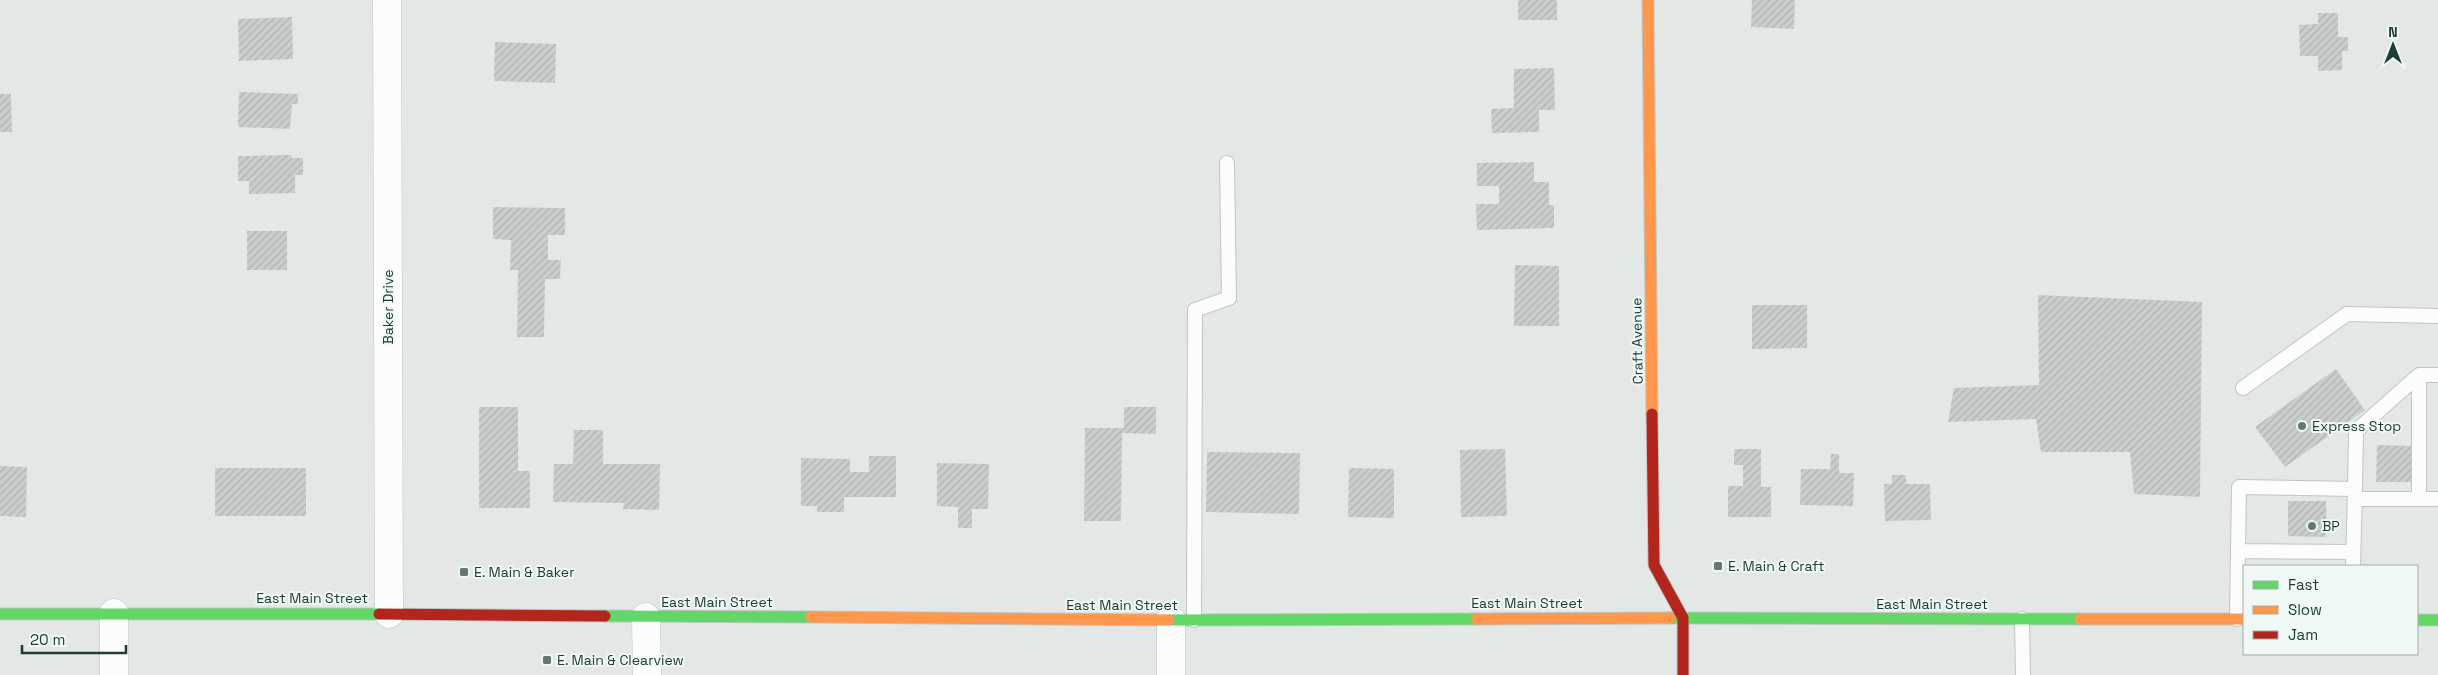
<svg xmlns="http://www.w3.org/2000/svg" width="2438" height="675" font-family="'Space Grotesk',sans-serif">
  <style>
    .building { fill: url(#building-hatch) }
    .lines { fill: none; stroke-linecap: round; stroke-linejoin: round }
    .lane-casing { stroke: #c0c5c4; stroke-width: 16 }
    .street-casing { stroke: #c0c5c4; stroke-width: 29 }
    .fast-casing { stroke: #bec6c4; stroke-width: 13 }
    .slow-casing { stroke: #bec6c4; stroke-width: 13 }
    .jam-casing { stroke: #bec6c4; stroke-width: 13 }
    .lane { stroke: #fbfcfb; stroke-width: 14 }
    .street { stroke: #fbfcfb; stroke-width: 28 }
    .fast { stroke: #63d668; stroke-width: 11 }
    .slow { stroke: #ff974d; stroke-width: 11 }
    .jam { stroke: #b3261e; stroke-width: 11 }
    .poi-dot { fill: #647875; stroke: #f0f8f5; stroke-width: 2 }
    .labels { text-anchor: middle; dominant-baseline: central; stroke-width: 4; stroke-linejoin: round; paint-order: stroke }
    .street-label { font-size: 14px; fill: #203c38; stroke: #f0f8f5 }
    .poi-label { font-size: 14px; fill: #203c38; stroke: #f0f8f5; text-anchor: start }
  </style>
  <defs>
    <pattern id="building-hatch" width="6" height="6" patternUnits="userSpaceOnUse" patternTransform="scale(1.25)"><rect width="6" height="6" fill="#cacfce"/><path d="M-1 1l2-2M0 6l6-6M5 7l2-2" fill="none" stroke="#adb3b2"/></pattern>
  </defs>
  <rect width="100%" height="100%" fill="#e3e8e7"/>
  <path class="building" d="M 1518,0 L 1557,0 L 1557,20 L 1518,20 Z
    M 1752,0 L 1795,0 L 1794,29 L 1751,27 Z
    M 2318,13 L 2338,13 L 2338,37 L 2348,37 L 2348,51 L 2342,51 L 2342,70 L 2318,71 L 2318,56 L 2300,56 L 2299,25 L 2318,24 Z
    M 292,17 L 293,59 L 239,61 L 238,19 Z
    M 495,42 L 556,44 L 555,83 L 494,81 Z
    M 1554,68 L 1555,110 L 1539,110 L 1539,132 L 1492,133 L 1491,109 L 1514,108 L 1514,69 Z
    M 239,92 L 298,94 L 298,104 L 292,104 L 290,129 L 238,127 Z
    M 0,94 L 11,94 L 12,132 L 0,132 Z
    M 291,155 L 291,158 L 303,158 L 303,175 L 295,175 L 295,193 L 249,194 L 249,181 L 238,181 L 238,156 Z
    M 1534,162 L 1534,182 L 1549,182 L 1549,205 L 1554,205 L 1554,228 L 1477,230 L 1476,204 L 1499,204 L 1499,186 L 1477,186 L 1477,163 Z
    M 493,207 L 565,208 L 565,235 L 548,235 L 548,260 L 561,260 L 560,279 L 545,279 L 544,337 L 517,337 L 518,270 L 510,270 L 511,240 L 493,239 Z
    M 247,231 L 287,231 L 287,270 L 247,270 Z
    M 1515,265 L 1559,266 L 1559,326 L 1514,326 Z
    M 2038,295 L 2202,302 L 2200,497 L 2134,494 L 2130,452 L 2041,452 L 2036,419 L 1948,422 L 1954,388 L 2039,385 Z
    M 1752,305 L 1807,305 L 1807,348 L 1752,349 Z
    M 2336,369 L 2365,410 L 2285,467 L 2255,427 Z
    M 479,407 L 518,407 L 518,471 L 530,471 L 530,508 L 479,508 Z
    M 1124,407 L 1156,407 L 1156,434 L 1122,433 L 1121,521 L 1084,521 L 1085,428 L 1124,428 Z
    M 574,430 L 603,430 L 603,464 L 660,464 L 659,510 L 623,509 L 624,503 L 553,502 L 554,464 L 573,464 Z
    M 2377,445 L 2413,446 L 2413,482 L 2376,482 Z
    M 1505,449 L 1507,516 L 1461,517 L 1460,450 Z
    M 1734,449 L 1761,449 L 1761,487 L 1771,487 L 1771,517 L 1728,517 L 1728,486 L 1743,486 L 1743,465 L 1734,465 Z
    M 1207,452 L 1300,453 L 1299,514 L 1206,512 Z
    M 1831,454 L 1839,454 L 1839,473 L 1854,473 L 1853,506 L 1800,505 L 1801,469 L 1830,469 Z
    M 869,456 L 896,456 L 896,497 L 844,497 L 844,512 L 817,512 L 817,506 L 801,506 L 801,458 L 850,459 L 850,472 L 869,472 Z
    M 937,463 L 989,464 L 988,509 L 972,509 L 972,528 L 958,528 L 958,507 L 937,506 Z
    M 0,466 L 27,467 L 26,517 L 0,516 Z
    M 215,468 L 306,468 L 306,516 L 215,516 Z
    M 1349,468 L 1394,469 L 1394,518 L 1348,517 Z
    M 1892,475 L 1906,475 L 1906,484 L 1930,484 L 1931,520 L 1885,521 L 1884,484 L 1892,484 Z
    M 2288,501 L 2326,501 L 2326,537 L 2288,536 Z"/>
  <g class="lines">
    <defs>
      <path id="lane" d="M 2243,388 L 2347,314 L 2438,316
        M 2355,489 L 2356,431 L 2419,375 L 2438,375
        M 2355,499 L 2438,499
        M 2419,499 L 2419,375
        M 2238,551 L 2353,552
        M 2022,619 L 2023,675
        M 2237,619 L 2239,487 L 2355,489 L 2353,566
        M 1194,620 L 1195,310 L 1229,298 L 1227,163"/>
      <path id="street" d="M 387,0 L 389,614
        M 114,613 L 114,675
        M 646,617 L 647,675
        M 1171,675 L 1171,620"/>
      <path id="fast" d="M 0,614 L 379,614
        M 605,616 L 811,617
        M 1670,618 L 2080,619
        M 1169,620 L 1477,619
        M 2417,620 L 2438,620"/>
      <path id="slow" d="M 1648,0 L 1652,414
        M 811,617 L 1169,620
        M 1477,619 L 1670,618
        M 2080,619 L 2244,619"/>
      <path id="jam" d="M 1652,414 L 1654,565 L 1683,618 L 1683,675
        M 379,614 L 605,616"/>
    </defs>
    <use href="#lane" class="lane-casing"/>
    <use href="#street" class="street-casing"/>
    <use href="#fast" class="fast-casing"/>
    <use href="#slow" class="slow-casing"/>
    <use href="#jam" class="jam-casing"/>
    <use href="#lane" class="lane"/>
    <use href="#street" class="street"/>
    <use href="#fast" class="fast"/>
    <use href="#slow" class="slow"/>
    <use href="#jam" class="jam"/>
  </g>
  <g class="poi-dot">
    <circle cx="2302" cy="426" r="5"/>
    <circle cx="2312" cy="526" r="5"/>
    <rect x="1713" y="561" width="10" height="10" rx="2.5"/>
    <rect x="459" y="567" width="10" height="10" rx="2.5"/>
    <rect x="542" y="655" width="10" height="10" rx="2.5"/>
  </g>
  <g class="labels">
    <g class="street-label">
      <text transform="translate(388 307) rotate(-90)">Baker Drive</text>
      <text transform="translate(1637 341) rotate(-91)">Craft Avenue</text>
      <text x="312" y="598">East Main Street</text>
      <text x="717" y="602">East Main Street</text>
      <text x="1527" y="603">East Main Street</text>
      <text x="1932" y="604">East Main Street</text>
      <text x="1122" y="605">East Main Street</text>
    </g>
    <g class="poi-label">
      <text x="2312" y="426">Express Stop</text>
      <text x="2322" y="526">BP</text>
      <text x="1728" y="566">E. Main &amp; Craft</text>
      <text x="474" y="572">E. Main &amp; Baker</text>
      <text x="557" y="660">E. Main &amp; Clearview</text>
    </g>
  </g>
  <rect x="2243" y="565" width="175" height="90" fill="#f0f8f5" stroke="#9dada9"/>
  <rect x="2253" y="581" width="25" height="8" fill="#63d668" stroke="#9dada9"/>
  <text x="2288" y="590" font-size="15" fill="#203c38">Fast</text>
  <rect x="2253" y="606" width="25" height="8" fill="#ff974d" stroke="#9dada9"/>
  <text x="2288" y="615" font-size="15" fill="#203c38">Slow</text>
  <rect x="2253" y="631" width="25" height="8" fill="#b3261e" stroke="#9dada9"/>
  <text x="2288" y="640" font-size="15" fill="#203c38">Jam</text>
  <g transform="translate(2393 45)" stroke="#f0f8f5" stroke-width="4" paint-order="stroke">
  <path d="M0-4L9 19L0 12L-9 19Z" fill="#203c38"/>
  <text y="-8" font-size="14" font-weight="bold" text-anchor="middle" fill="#203c38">N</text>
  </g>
  <path d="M22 645v8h104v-8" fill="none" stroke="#203c38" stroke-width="2.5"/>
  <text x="30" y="645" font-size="15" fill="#203c38" stroke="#f0f8f5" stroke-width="4" paint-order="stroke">20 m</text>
</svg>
